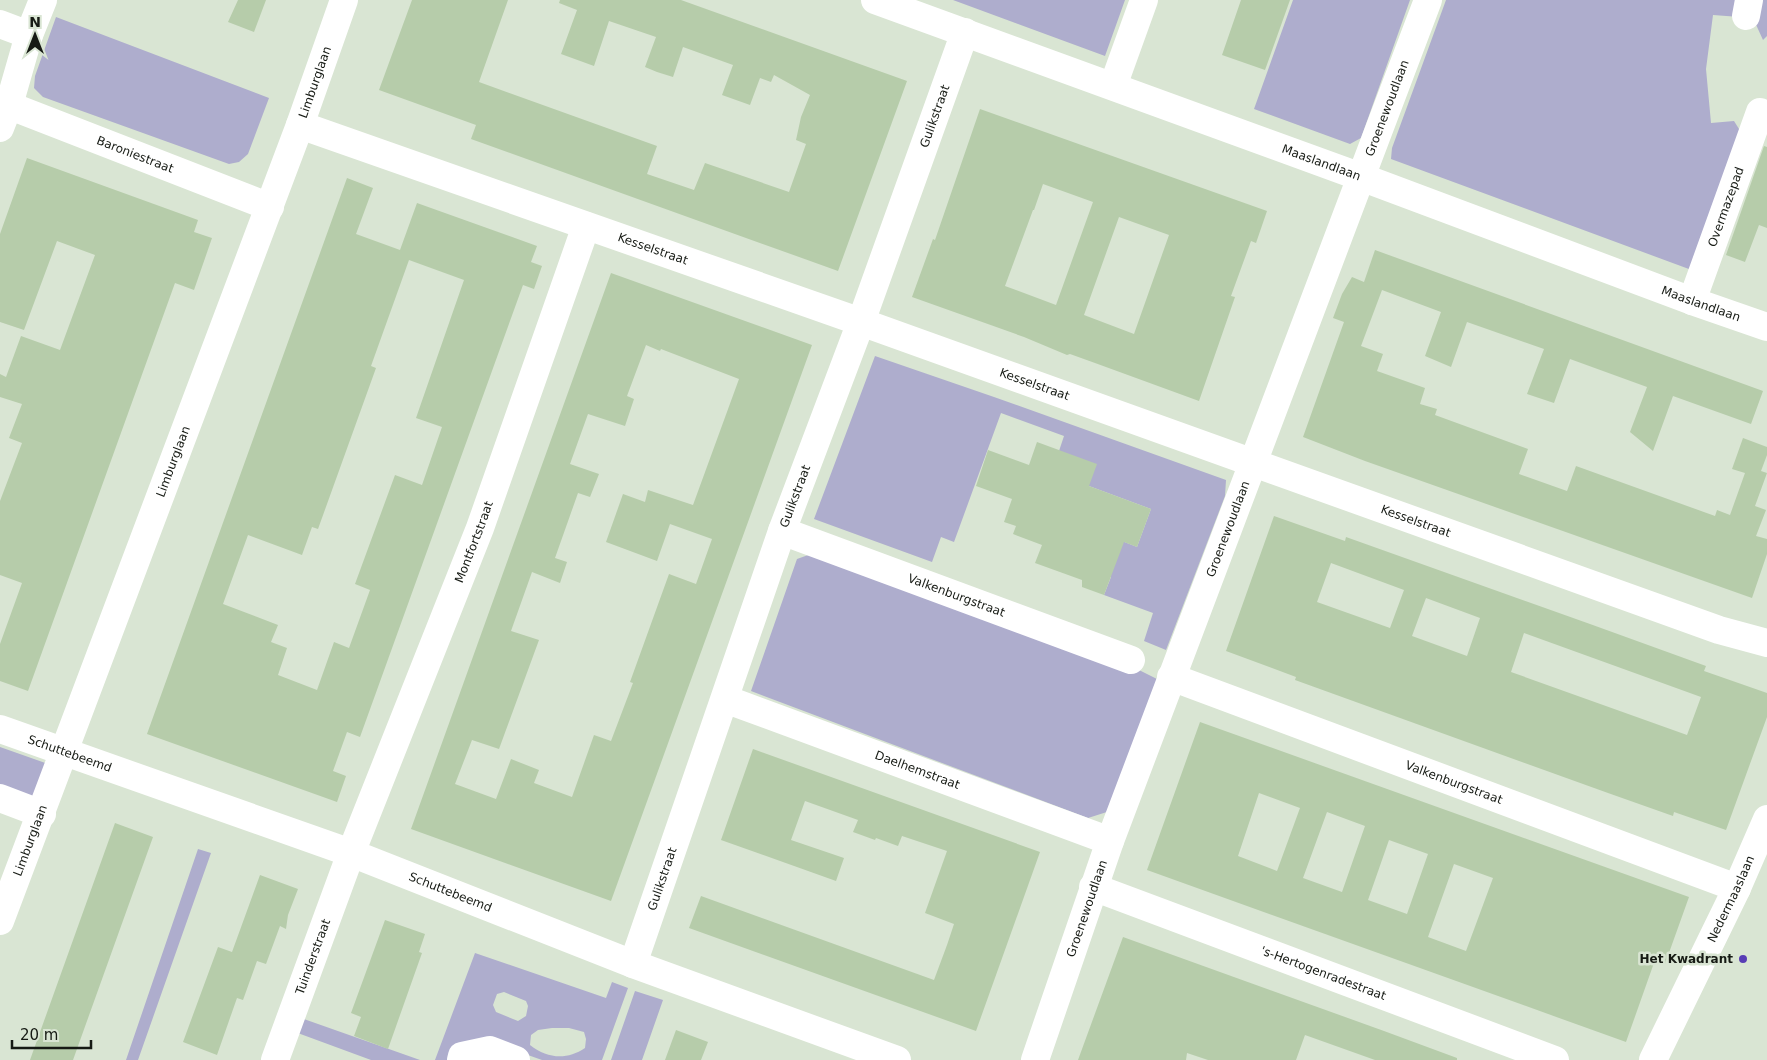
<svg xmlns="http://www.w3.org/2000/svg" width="1767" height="1060" font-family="'DejaVu Sans',sans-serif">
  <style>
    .green { fill: #aeadcd; fill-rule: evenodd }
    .building { fill: #b6ccaa; fill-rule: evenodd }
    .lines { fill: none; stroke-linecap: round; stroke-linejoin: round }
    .minor { stroke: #fff; stroke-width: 28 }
    .poi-dot { fill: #583db5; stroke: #d9e5d3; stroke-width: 2 }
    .labels { text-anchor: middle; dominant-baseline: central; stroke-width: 5; stroke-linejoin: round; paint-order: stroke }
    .street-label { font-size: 12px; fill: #161a14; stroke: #d9e5d3 }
    .poi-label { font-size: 12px; font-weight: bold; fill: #161a14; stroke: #d9e5d3; text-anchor: end }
  </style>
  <rect width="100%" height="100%" fill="#d9e5d3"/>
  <path class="green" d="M 953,0 L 1125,0 L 1105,56 Z
    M 1293,0 L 1410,0 L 1361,138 L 1350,144 L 1254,109 Z
    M 1446,0 L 1767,0 L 1767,36 L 1763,40 L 1753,18 L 1713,15 L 1706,69 L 1711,123 L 1734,121 L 1744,137 L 1697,272 L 1391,159 L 1392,148 Z
    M 56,17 L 269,98 L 248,154 L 239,162 L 229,164 L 43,97 L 34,88 L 35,76 Z
    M 875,356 L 994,397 L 1226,480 L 1225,496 L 1166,650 L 1144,641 L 1153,613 L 1104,595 L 1111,577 L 1104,575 L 1117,539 L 1137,547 L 1151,509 L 1089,486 L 1059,451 L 1064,436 L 1001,413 L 954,542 L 941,537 L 932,562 L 814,519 Z
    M 811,554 L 1135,668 L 1157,679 L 1110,811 L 1088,818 L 751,691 L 797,559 Z
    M 0,747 L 51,765 L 37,800 L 0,786 Z
    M 198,849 L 211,853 L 138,1060 L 126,1060 Z
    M 475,953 L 606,998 L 612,982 L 628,988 L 602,1060 L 542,1060 L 491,1042 L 455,1060 L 435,1060 ZM 504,992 L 526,1001 L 528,1006 L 526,1016 L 518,1021 L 496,1012 L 493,1005 L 497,994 ZM 552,1028 L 569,1028 L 584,1032 L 586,1039 L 585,1048 C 567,1060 548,1059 530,1045 L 531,1035 L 538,1030 Z
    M 635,991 L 663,1000 L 642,1060 L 611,1060 Z
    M 301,1018 L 420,1060 L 371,1060 L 295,1032 Z"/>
  <path class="building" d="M 238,0 L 266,0 L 254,32 L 228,22 Z
    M 412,0 L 508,0 L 479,82 L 657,146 L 647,174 L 694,190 L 705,163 L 789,192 L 806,144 L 796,140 L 801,117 L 810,95 L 774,75 L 771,82 L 760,78 L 750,105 L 722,95 L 733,65 L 683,47 L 673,77 L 657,72 L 645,67 L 656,37 L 609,21 L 594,66 L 561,54 L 577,10 L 559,3 L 560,0 L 681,0 L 907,81 L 838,271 L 471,139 L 476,125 L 379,90 Z
    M 1241,0 L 1290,0 L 1265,70 L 1222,55 Z
    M 980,109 L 1267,211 L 1256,243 L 1251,241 L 1231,296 L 1235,297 L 1199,401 L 1095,363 L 1070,354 L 1067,355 L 1024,337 L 912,297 L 933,239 L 935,240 ZM 1043,184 L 1093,202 L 1056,305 L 1005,286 L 1033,210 L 1034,210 ZM 1119,217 L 1169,235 L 1134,334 L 1084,315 Z
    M 1764,146 L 1767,147 L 1767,228 L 1759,225 L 1745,262 L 1726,255 Z
    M 27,158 L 198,220 L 194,232 L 212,238 L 194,290 L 175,283 L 28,691 L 0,681 L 0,644 L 22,583 L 0,575 L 0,501 L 22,443 L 9,438 L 22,404 L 0,397 L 0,374 L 6,377 L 21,336 L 60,350 L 95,255 L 57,241 L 24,330 L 0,322 L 0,234 Z
    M 347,178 L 373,188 L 356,234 L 400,250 L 417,203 L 537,246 L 531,262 L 542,266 L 534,289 L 523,285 L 360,737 L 347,732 L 333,771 L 346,776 L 337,802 L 147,734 ZM 409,260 L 464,280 L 416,418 L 442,427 L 422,485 L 395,475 L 355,584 L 370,590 L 349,648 L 334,642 L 317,690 L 278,675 L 287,648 L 271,642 L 278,625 L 223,604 L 248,535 L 302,555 L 312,527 L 318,529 L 376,368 L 371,366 Z
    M 1375,250 L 1763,391 L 1751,424 L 1673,396 L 1653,451 L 1630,432 L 1647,387 L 1570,359 L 1554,403 L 1527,394 L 1544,349 L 1467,322 L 1451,367 L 1425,356 L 1441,312 L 1382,290 L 1361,346 L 1383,354 L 1377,371 L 1425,388 L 1420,404 L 1437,409 L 1435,415 L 1528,449 L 1519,474 L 1567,491 L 1576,466 L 1715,516 L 1717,510 L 1730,515 L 1745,473 L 1732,469 L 1743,438 L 1767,447 L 1767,455 L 1761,471 L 1767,473 L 1755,506 L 1766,510 L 1756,536 L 1767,539 L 1767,554 L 1752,598 L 1365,461 L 1303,437 L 1344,322 L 1333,318 L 1342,294 L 1352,277 L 1364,282 Z
    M 611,273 L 812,345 L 611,901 L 411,829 ZM 646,345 L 660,351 L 661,349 L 739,379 L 693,505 L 648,490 L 645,502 L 623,494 L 606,542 L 657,561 L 670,524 L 712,539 L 696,584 L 669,574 L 630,682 L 633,683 L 611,741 L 594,735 L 572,797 L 534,783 L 539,770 L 511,759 L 496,799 L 455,784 L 472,740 L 499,749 L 539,640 L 511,631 L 532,572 L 560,583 L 567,562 L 555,558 L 578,493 L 590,497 L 599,474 L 570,464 L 588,414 L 625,426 L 634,399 L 627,396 Z
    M 1037,442 L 1097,464 L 1089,486 L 1151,509 L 1137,547 L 1124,542 L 1104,595 L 1082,587 L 1082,580 L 1035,563 L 1042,545 L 1013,534 L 1016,526 L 1004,522 L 1012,499 L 976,486 L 988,450 L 1029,465 Z
    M 1274,516 L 1345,541 L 1346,537 L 1590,624 L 1706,666 L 1704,671 L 1767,693 L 1767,717 L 1726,830 L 1674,812 L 1673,816 L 1608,793 L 1295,680 L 1296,677 L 1226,651 ZM 1331,563 L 1404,590 L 1390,628 L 1317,602 ZM 1426,598 L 1480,618 L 1467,656 L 1412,636 ZM 1524,633 L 1701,697 L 1687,735 L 1511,672 Z
    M 1200,722 L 1689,897 L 1665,964 L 1655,960 L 1626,1042 L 1147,870 ZM 1259,793 L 1300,808 L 1277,871 L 1238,856 ZM 1327,812 L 1365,826 L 1342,892 L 1303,878 ZM 1389,840 L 1428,854 L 1407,914 L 1368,900 ZM 1454,864 L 1493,878 L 1466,951 L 1428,937 Z
    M 753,749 L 1040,852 L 976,1031 L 689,928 L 701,896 L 934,980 L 947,945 L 954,924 L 925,913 L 947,851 L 902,836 L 898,846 L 876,838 L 875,840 L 853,832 L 858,820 L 805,801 L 791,840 L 844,858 L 836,881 L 721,840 Z
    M 115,823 L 153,837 L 73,1060 L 30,1060 Z
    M 260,875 L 298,889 L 288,915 L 286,929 L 280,926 L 266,964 L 257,961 L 243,1000 L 237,998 L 217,1055 L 183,1042 L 218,947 L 232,952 Z
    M 385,920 L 425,934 L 419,952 L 422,953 L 388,1049 L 354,1036 L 361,1017 L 351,1013 Z
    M 1123,937 L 1384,1031 L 1457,1058 L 1457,1060 L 1375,1060 L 1305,1035 L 1296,1060 L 1208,1060 L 1187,1053 L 1186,1060 L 1078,1060 Z
    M 676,1030 L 708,1042 L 701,1060 L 665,1060 Z"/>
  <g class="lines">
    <g class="minor">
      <path id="s1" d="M 875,0 L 1361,177 L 1692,301 L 1767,327"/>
      <path d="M 1746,16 L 1749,0"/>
      <path d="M 0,24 L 29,35"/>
      <path d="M 1113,86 L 1144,0"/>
      <path id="s2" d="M 0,102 L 270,207"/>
      <path id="s3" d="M 300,125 L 861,322 L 1719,630 L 1767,643"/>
      <path d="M 0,128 L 9,105 L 29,35 L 43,0"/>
      <path id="s4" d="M 1692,301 L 1760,112"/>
      <path id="s5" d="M 782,531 L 1131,660"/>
      <path id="s6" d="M 1171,677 L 1737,888"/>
      <path id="s7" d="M 725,699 L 1110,841"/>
      <path id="s8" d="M 0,729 L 351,853 L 633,964 L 897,1060"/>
      <path d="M 0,798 L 42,814"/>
      <path id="s9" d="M 1093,887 L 1555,1060"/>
      <path id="s10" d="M 0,921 L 300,125 L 344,0"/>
      <path id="s11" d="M 633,964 L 782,531 L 861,322 L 965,32"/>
      <path id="s12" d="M 275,1060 L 351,853 L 480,528 L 586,226"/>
      <path d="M 461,1060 L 462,1056 L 490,1050 L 516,1060"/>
      <path id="s13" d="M 1035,1060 L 1110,841 L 1428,0"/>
      <path id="s14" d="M 1653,1060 L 1737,888 L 1767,819"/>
    </g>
  </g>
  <circle class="poi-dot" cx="1743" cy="959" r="5"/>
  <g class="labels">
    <g class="street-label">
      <text stroke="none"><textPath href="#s10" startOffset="896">Limburglaan</textPath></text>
      <text stroke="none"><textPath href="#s13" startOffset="1015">Groenewoudlaan</textPath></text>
      <text stroke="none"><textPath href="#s11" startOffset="900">Gulikstraat</textPath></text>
      <text stroke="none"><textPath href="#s2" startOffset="145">Baroniestraat</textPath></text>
      <text stroke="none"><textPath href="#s1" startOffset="475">Maaslandlaan</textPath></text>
      <text stroke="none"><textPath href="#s4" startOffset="100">Overmazepad</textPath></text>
      <text stroke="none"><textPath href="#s3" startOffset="374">Kesselstraat</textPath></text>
      <text stroke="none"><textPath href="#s1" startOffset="880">Maaslandlaan</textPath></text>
      <text stroke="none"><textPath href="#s3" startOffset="779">Kesselstraat</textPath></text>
      <text stroke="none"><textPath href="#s10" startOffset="491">Limburglaan</textPath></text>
      <text stroke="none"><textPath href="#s11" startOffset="495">Gulikstraat</textPath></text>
      <text stroke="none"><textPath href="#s3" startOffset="1184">Kesselstraat</textPath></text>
      <text stroke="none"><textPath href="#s13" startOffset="565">Groenewoudlaan</textPath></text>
      <text stroke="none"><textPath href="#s12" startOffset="555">Montfortstraat</textPath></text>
      <text stroke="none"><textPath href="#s5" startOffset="186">Valkenburgstraat</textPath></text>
      <text stroke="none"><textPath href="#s8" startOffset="74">Schuttebeemd</textPath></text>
      <text stroke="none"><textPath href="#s7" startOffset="205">Daelhemstraat</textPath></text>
      <text stroke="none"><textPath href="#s6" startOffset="302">Valkenburgstraat</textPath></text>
      <text stroke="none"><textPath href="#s10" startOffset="86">Limburglaan</textPath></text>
      <text stroke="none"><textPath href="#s11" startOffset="90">Gulikstraat</textPath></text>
      <text stroke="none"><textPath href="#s8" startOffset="479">Schuttebeemd</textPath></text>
      <text stroke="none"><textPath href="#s14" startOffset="179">Nedermaaslaan</textPath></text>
      <text stroke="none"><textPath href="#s13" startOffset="160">Groenewoudlaan</textPath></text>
      <text stroke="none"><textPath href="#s12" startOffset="110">Tuinderstraat</textPath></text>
      <text stroke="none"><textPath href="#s9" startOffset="246">'s-Hertogenradestraat</textPath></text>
    </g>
    <g class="poi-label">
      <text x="1733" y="959">Het Kwadrant</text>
    </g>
  </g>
  <g transform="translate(35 35)" stroke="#d9e5d3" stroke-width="4" paint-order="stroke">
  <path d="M0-4L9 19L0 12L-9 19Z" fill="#161a14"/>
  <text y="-8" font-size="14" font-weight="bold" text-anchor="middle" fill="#161a14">N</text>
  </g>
  <path d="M12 1040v8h79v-8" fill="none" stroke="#161a14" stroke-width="2.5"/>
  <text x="20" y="1040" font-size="15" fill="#161a14" stroke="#d9e5d3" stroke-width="4" paint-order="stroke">20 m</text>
</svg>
